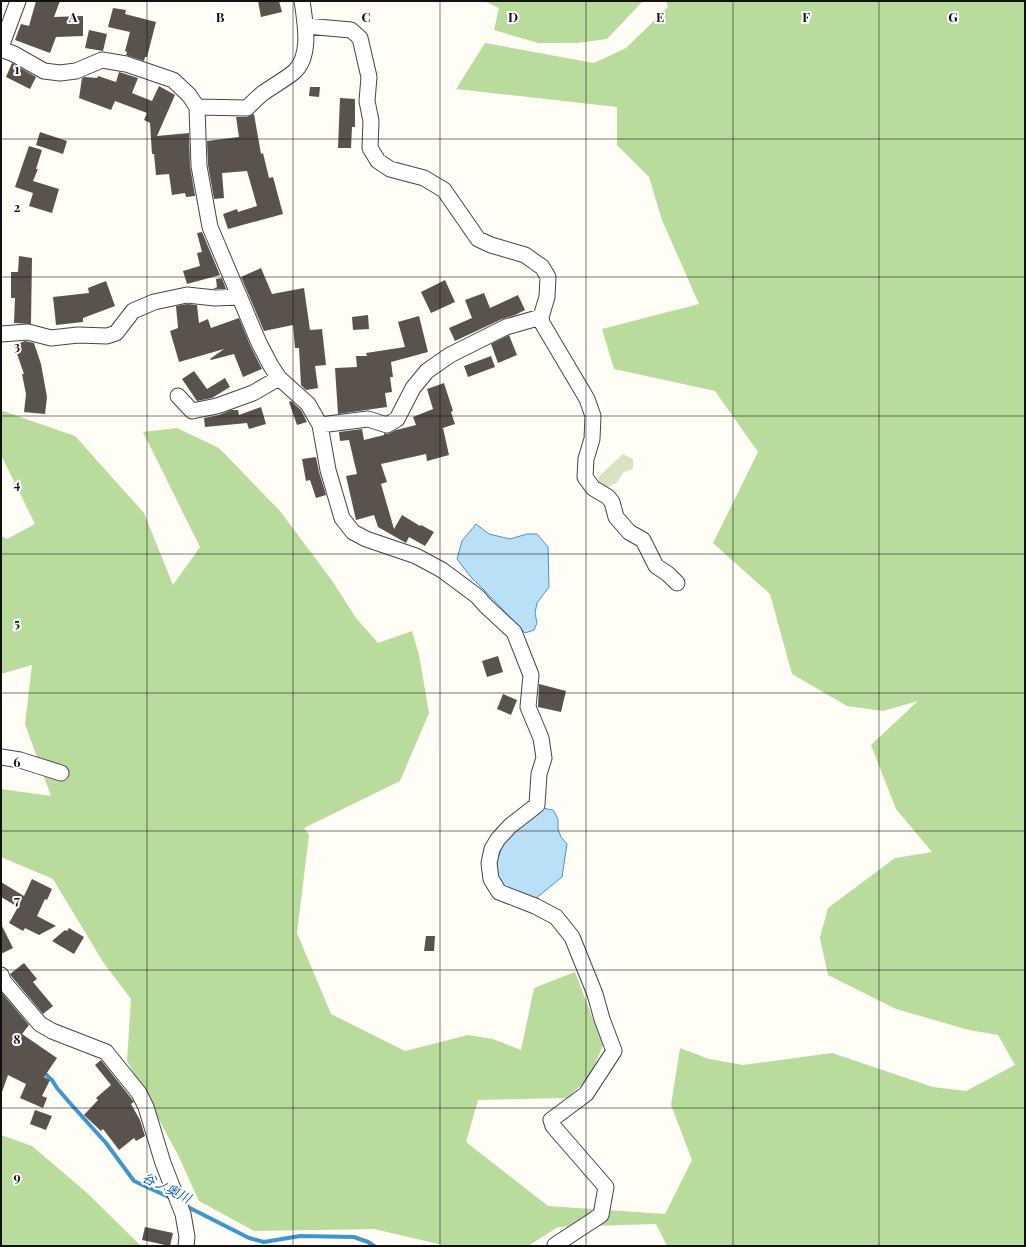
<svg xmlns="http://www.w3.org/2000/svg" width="1026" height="1247" font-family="'Playfair Display','Noto Sans JP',serif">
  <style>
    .forest { fill: #b9dc9c }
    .cemetery { fill: #d9e3c4 }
    .water { fill: #b9e0f7; stroke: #3f96cf }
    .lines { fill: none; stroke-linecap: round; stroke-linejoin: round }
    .stream { stroke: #3f96cf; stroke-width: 4 }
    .building { fill: #5a524d }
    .street-casing { stroke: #444; stroke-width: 17 }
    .street { stroke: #fff; stroke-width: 15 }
    .grid { fill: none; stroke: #111; stroke-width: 1; stroke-opacity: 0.55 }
    .labels { text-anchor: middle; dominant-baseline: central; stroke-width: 4; stroke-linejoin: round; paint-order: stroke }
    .water-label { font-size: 13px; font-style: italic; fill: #1768a6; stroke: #fff }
    .grid-label { font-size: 13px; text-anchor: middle; font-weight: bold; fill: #111; stroke: #fff; stroke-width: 4; stroke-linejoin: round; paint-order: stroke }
  </style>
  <rect width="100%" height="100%" fill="#fffdf5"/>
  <path class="forest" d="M 484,1 L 643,1 L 607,39 L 577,43 L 538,43 L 494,30 L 499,8 Z
    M 666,1 L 1025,1 L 1025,1246 L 667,1246 L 656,1224 L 558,1227 L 528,1246 L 447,1246 L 374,1229 L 254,1231 L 199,1201 L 178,1155 L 127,1061 L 131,999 L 103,962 L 53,879 L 1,857 L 1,789 L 51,796 L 25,724 L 32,665 L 1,674 L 1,536 L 7,539 L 35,524 L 1,455 L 1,414 L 3,411 L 75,436 L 144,513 L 173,585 L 200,547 L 143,432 L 177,428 L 219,448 L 280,511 L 333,582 L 356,618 L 378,643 L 412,631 L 419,655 L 429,713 L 400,781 L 304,828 L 309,835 L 297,933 L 331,1014 L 405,1051 L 468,1035 L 493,1039 L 521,1050 L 534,988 L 575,972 L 603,1045 L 590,1077 L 567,1098 L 478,1100 L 466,1142 L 548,1206 L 665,1214 L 692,1160 L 671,1105 L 680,1048 L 709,1059 L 743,1065 L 832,1053 L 933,1087 L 966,1091 L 1015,1065 L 998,1035 L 969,1030 L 896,1009 L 828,975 L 820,938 L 828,908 L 895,858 L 932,852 L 896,809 L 871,745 L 918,701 L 883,711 L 847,706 L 792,674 L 770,594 L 713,543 L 758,452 L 715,391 L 614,369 L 602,329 L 699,304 L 662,220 L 649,177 L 617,145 L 617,107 L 456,89 L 485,43 L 594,63 L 626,48 L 668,7 Z
    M 1,1135 L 32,1146 L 86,1192 L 141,1246 L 1,1246 Z"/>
  <path class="cemetery" d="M 623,454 L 633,459 L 633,469 L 624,472 L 616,483 L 607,488 L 600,485 L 598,477 Z"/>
  <path class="water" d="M 476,524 L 489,534 L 510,539 L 527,534 L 537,534 L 548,547 L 549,587 L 537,603 L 535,613 L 537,623 L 534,630 L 525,633 L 488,594 L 470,576 L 457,559 L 462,541 Z
    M 542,808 L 553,810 L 558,819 L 558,829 L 561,837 L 567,844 L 562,877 L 535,899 L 506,891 L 498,877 L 497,861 L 507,833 Z"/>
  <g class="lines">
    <path class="stream" d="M 42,1071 L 52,1080 L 57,1088 L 69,1102 L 106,1143 L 134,1181 L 173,1199
      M 184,1205 L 249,1238 L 264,1242 L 300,1236 L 354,1237 L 368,1242 L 374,1246"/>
  </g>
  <path class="building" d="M 36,1 L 60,1 L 54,17 L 83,16 L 83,36 L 56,37 L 50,53 L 15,40 L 21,24 L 29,26 Z
    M 258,1 L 279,1 L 282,12 L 261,17 Z
    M 113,8 L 126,10 L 125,14 L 156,22 L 147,57 L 145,57 L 144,61 L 126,55 L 127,52 L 125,51 L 130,32 L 108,27 Z
    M 89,30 L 107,34 L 103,51 L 85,48 Z
    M 12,63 L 36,77 L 30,89 L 6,77 Z
    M 119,72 L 138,78 L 132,93 L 152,101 L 159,86 L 175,95 L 157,136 L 189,133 L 190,166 L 195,196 L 186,197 L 185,193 L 172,195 L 169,174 L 156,175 L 154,154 L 152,154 L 150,123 L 144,120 L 147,113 L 115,101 L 111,110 L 79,98 L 82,78 L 85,77 L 97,78 L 98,76 L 116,82 Z
    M 310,87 L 320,87 L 319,97 L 309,96 Z
    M 340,98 L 355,99 L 355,127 L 352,127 L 351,148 L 338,148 Z
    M 254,114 L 261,154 L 263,153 L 269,178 L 273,177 L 283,214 L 228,229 L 223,214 L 237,209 L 238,212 L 257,206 L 247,171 L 222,173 L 224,198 L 214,199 L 208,165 L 207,141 L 239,137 L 236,117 L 247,117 Z
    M 40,132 L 67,141 L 63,154 L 36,145 Z
    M 29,146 L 42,150 L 36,169 L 38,169 L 33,181 L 59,189 L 52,213 L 29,206 L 33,193 L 15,187 Z
    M 202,232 L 220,275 L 187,284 L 183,271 L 200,266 L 197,253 L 202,252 L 197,233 Z
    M 19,256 L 32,258 L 31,324 L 14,323 L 15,298 L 11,298 L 11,272 L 18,272 Z
    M 261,268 L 272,294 L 304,288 L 310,330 L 322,329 L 326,365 L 315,366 L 318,388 L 306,390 L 301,385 L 299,348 L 295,348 L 293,325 L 264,331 L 241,277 Z
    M 222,278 L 226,289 L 213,289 L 217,287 L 216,279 Z
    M 445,280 L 455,302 L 431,313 L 421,292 Z
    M 106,281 L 115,306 L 83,318 L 83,322 L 56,325 L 53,297 L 89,293 L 88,288 Z
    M 484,293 L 490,308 L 518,295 L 525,310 L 515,315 L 502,319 L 455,341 L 449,328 L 472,318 L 465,300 Z
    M 187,304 L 197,305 L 199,323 L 208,319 L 211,328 L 239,318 L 251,347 L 262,369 L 243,377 L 234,354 L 211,360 L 210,359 L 224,349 L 179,362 L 170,331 L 178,328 L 176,306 Z
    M 368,315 L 369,329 L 353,330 L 352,317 Z
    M 419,316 L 428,352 L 391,362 L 393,377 L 390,377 L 392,392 L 385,393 L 387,407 L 338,414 L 335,368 L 357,367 L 356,356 L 367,356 L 366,353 L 405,347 L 398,322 Z
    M 509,335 L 517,355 L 498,363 L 491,344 Z
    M 25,341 L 34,343 L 41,364 L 47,397 L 45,414 L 24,412 L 26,394 L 22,374 L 24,374 L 14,345 Z
    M 491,356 L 495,367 L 468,377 L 464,366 Z
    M 194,371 L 207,389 L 225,378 L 230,387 L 212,398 L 197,401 L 182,379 Z
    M 444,383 L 453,411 L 451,412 L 455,424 L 443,428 L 449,455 L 427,461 L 426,454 L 381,464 L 387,482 L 381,484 L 394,529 L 402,515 L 420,526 L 421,525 L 434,532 L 425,546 L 409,537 L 406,543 L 378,527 L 374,515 L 356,520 L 346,476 L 357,474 L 349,440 L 340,441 L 339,432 L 362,429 L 364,440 L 384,435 L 384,433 L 388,434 L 396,430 L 416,425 L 413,417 L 433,409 L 427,389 Z
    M 291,401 L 301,410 L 307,422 L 297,425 L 289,402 Z
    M 261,407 L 266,424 L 249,429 L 247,423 L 205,427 L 204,418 L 219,415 L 231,410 L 238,410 L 239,415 Z
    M 316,457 L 319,472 L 326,495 L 316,498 L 310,480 L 306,481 L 302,459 Z
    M 498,656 L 503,672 L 487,677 L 482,661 Z
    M 539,684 L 566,691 L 561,712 L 538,707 Z
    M 503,694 L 517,700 L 511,715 L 497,709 Z
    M 32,879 L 52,889 L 47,900 L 45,899 L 37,916 L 56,926 L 39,935 L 25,928 L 23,931 L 9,923 L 18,907 L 1,897 L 1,882 L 24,896 Z
    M 1,924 L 13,948 L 1,954 Z
    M 69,928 L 84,937 L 74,954 L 52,941 L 65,930 L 67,931 Z
    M 426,936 L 435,936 L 434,951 L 424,951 Z
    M 24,963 L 37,979 L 33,982 L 53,1006 L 43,1014 L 12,977 L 10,974 Z
    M 1,992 L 29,1025 L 22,1034 L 57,1058 L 44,1077 L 50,1080 L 42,1096 L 47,1098 L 43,1108 L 20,1098 L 26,1084 L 8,1075 L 2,1092 L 1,1092 Z
    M 101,1060 L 131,1098 L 134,1102 L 131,1104 L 140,1120 L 145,1136 L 136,1141 L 134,1138 L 119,1150 L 103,1129 L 101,1131 L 84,1115 L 98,1100 L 96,1098 L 111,1085 L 95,1065 Z
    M 35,1110 L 52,1116 L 46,1130 L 30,1124 Z
    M 145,1227 L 173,1233 L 170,1246 L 142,1240 Z"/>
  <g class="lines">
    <defs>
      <path id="street" d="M 306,26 L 351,30 L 360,38 L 369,77 L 367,101 L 371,121 L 370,148 L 378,161 L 390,169 L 424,178 L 444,190 L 478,239 L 491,245 L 525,255 L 542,267 L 548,277 L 547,297 L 541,317 L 542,323 L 587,399 L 593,416 L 592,439 L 586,459 L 585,477 L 593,488 L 608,497 L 612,502 L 616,517 L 629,532 L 643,540 L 656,566 L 668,574 L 677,583
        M 1,47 L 18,1
        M 1,49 L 14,54 L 44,71 L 60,73 L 76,71 L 102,60 L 126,64 L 173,80 L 189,95 L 197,107 L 199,166 L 210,227 L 259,343 L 271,366 L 279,378 L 308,404 L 320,425 L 328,470 L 342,518 L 353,532 L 366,539 L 416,556 L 442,570 L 477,596 L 486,606 L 514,632 L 531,675 L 528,707 L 541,738 L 544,758 L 539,774 L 537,805 L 510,826 L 498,839 L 492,849 L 489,863 L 491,879 L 499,892 L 535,906 L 556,917 L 572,937 L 595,994 L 602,1019 L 614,1051 L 586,1094 L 551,1120 L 553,1126 L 606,1187 L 601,1215 L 555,1245 L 556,1246
        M 197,107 L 247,108 C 252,103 257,98 263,93 C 273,86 284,80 294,72 C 312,56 305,22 302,1
        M 1,334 L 28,332 L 51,338 L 78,335 L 107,336 L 116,333 L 133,311 L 154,302 L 187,295 L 215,298 L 240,297
        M 178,396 L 192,411 L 217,406 L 253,393 L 279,378
        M 320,425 L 368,419 L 387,425 L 397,419 L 413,388 L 427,371 L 450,355 L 506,327 L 541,317
        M 1,757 L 20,760 L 61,773
        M 1,975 L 4,982 L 40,1024 L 52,1031 L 106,1052 L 139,1093 L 146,1107 L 163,1163 L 183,1214 L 187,1237 L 186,1246"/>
    </defs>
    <use href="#street" class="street-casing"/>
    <use href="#street" class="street"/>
  </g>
  <path class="grid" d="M 147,1 L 147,1246M 293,1 L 293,1246M 440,1 L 440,1246M 586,1 L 586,1246M 733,1 L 733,1246M 879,1 L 879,1246M 1,139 L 1025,139M 1,277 L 1025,277M 1,416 L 1025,416M 1,554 L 1025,554M 1,693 L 1025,693M 1,831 L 1025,831M 1,970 L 1025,970M 1,1108 L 1025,1108"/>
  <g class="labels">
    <g class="water-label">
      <text transform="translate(167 1187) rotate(26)">谷ノ奥川</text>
    </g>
  </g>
  <g class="grid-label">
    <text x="73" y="22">A</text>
    <text x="220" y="22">B</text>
    <text x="366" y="22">C</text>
    <text x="513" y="22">D</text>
    <text x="660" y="22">E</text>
    <text x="806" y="22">F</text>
    <text x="953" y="22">G</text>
    <text x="17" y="74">1</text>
    <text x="17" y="212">2</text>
    <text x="17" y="351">3</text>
    <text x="17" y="489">4</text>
    <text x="17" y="628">5</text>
    <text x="17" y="767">6</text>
    <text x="17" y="905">7</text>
    <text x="17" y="1044">8</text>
    <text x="17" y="1182">9</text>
  </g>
  <rect width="1026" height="1247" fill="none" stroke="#111111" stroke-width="4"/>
</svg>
